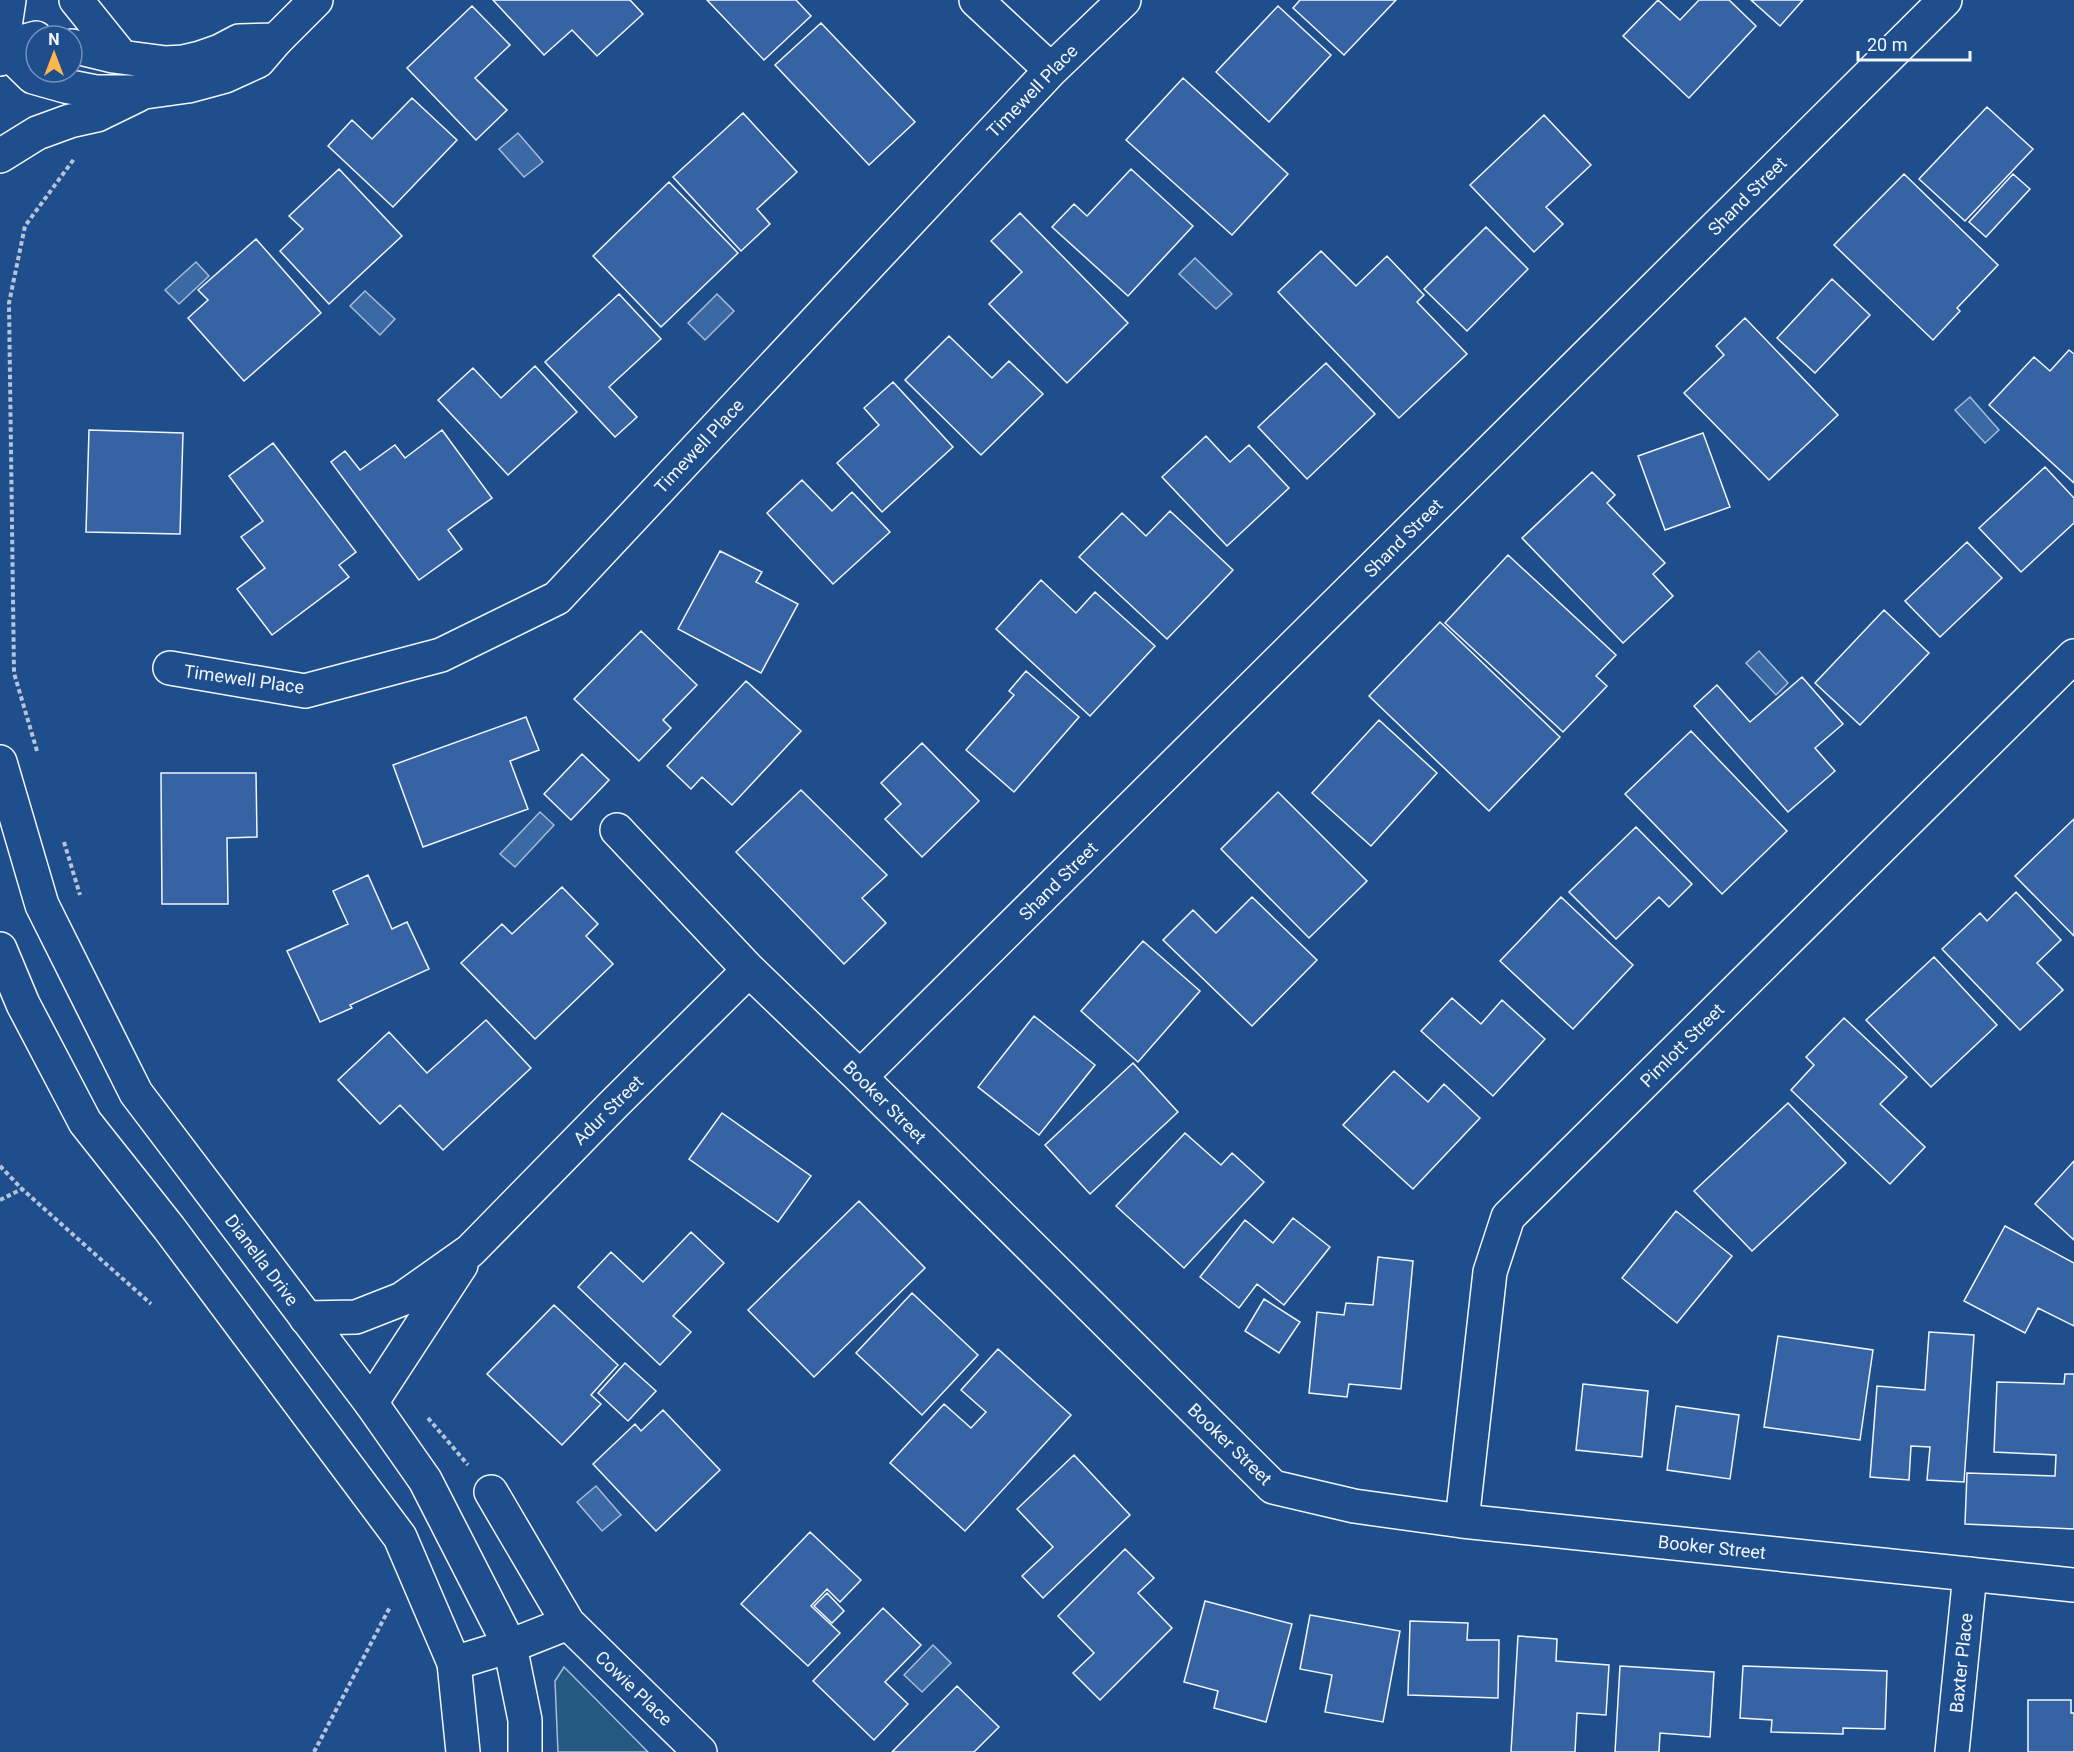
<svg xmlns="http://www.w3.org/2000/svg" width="2074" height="1752" font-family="Roboto,sans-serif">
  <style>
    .green { fill: #245a82; stroke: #a8bbd7; stroke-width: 1.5 }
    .water { fill: #3b69a3; stroke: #a8bbd7; stroke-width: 1.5 }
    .building { fill: #3563a3; stroke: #f2f6ff; stroke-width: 1.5 }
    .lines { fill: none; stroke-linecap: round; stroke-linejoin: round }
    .minor-casing { stroke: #f2f6ff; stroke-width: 36 }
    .major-casing { stroke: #f2f6ff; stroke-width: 36 }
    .path { stroke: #b3c4dc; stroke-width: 4; stroke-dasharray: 4.5 3; stroke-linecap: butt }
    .minor { stroke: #1f4e8c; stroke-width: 33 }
    .major { stroke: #1f4e8c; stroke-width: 33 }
    .labels { text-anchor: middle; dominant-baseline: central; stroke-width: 4.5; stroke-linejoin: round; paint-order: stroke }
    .street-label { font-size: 18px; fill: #f2f6ff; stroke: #1f4e8c }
  </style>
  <rect width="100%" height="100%" fill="#1f4e8c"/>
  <path class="green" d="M 564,1667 L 648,1752 L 558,1752 L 555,1681 Z"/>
  <path class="water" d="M 518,133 L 543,162 L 524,177 L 499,149 Z
    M 1195,258 L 1232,294 L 1216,309 L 1179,274 Z
    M 196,262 L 209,276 L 179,304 L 165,290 Z
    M 365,291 L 395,319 L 380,335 L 350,306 Z
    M 717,294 L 734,311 L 705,340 L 688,323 Z
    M 1970,397 L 1999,430 L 1985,443 L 1955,410 Z
    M 1759,651 L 1788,683 L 1776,695 L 1746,663 Z
    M 540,812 L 554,825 L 515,867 L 500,854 Z
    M 596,1486 L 621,1515 L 602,1531 L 577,1502 Z
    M 933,1645 L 951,1663 L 922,1692 L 904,1675 Z"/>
  <path class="building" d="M 493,0 L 630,0 L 643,14 L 597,56 L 572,30 L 544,55 Z
    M 707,0 L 796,0 L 811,16 L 764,60 Z
    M 1300,0 L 1396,0 L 1344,55 L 1293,8 Z
    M 1658,0 L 1680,20 L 1699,0 L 1729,0 L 1756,26 L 1689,98 L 1623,36 Z
    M 1751,0 L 1803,0 L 1780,26 Z
    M 472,6 L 510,45 L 475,78 L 507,110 L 476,140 L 407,68 Z
    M 1278,6 L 1331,55 L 1269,122 L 1216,72 Z
    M 821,23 L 915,122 L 869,165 L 775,65 Z
    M 1183,78 L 1288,174 L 1232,235 L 1126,140 Z
    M 412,98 L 457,140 L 393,207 L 328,146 L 352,120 L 372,139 Z
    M 1987,107 L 2033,149 L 1965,221 L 1919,179 Z
    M 743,113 L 797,172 L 757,209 L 770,224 L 741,251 L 673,177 Z
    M 1544,115 L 1591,165 L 1546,207 L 1563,224 L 1534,252 L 1470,185 Z
    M 339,169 L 402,236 L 329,304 L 280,251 L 303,229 L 289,216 Z
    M 1131,169 L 1193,226 L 1128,296 L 1052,227 L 1074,204 L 1087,216 Z
    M 1904,174 L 1998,265 L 1957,308 L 1960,311 L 1933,340 L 1834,245 Z
    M 2013,174 L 2030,189 L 1986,237 L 1969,222 Z
    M 669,182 L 738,253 L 661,327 L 593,256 Z
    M 1020,213 L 1128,323 L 1067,383 L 989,304 L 1022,272 L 991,241 Z
    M 1486,227 L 1528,269 L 1467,331 L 1424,289 Z
    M 256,239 L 321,313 L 244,381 L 188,318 L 208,300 L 198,290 Z
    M 1321,251 L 1356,286 L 1387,256 L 1424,295 L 1417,302 L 1467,354 L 1399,418 L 1278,292 Z
    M 1832,279 L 1870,315 L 1815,373 L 1777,338 Z
    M 619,294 L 661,339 L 609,387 L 637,417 L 615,437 L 545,362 Z
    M 1745,318 L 1838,415 L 1769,480 L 1684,393 L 1724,355 L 1716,346 Z
    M 949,336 L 992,378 L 1009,361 L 1043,394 L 981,455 L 905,380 Z
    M 2069,350 L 2074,354 L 2074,483 L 1989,405 L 2034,357 L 2050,371 Z
    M 1326,363 L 1375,414 L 1307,479 L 1258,427 Z
    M 535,366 L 577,412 L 508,475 L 438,400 L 473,368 L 501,398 Z
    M 893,382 L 953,447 L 882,512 L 837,463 L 879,425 L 864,408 Z
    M 89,430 L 183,433 L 180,534 L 86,532 Z
    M 442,430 L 492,498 L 448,530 L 462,549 L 419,580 L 331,462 L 345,451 L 360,470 L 395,445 L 405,458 Z
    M 1703,433 L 1730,507 L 1665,530 L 1638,456 Z
    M 1206,436 L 1230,462 L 1249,445 L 1289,488 L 1227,546 L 1162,477 Z
    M 273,443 L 356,552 L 339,565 L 349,577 L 272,635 L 237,589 L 265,568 L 241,537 L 263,521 L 229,476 Z
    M 2045,467 L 2074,498 L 2074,523 L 2021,572 L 1979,528 Z
    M 1592,472 L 1615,495 L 1607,503 L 1665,563 L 1653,574 L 1673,596 L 1623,643 L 1522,538 Z
    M 802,480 L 832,511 L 852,492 L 890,532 L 833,584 L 767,513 Z
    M 1170,511 L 1233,570 L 1167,639 L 1079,557 L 1122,513 L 1146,536 Z
    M 1967,542 L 2002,578 L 1940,637 L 1905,601 Z
    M 720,551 L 762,572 L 756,582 L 798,604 L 761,673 L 678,629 Z
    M 1508,555 L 1616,655 L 1596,676 L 1607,686 L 1563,732 L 1445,623 Z
    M 1041,580 L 1076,613 L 1095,592 L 1155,646 L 1090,716 L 996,629 Z
    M 1884,610 L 1929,653 L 1860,725 L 1815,683 Z
    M 1440,622 L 1560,737 L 1489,811 L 1369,696 Z
    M 641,631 L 697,685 L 663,720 L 671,728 L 639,761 L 574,699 Z
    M 1026,671 L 1079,717 L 1014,792 L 966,750 L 1014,695 L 1009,691 Z
    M 1802,677 L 1843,724 L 1815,748 L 1835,771 L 1788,812 L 1694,706 L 1717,685 L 1750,722 Z
    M 746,681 L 801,731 L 732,805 L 702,777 L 691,789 L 667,766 Z
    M 526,717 L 539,750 L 510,761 L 528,809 L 423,847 L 393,765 Z
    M 1379,720 L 1437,773 L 1371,846 L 1312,793 Z
    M 1691,731 L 1787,831 L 1722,894 L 1625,794 Z
    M 922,743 L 979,801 L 922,857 L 885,819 L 901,804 L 881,783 Z
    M 582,754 L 609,780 L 571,820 L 544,794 Z
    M 161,773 L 256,773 L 257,837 L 227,838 L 228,904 L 162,904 Z
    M 801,790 L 887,875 L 862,898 L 886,923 L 844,964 L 736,852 Z
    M 1278,792 L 1367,881 L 1309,938 L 1221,849 Z
    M 2074,819 L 2074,936 L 2015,876 Z
    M 1636,827 L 1692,884 L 1669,907 L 1659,897 L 1616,939 L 1569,892 Z
    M 368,875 L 392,929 L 407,922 L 429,969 L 350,1005 L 352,1008 L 320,1022 L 287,951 L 348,924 L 333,891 Z
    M 562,887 L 598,924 L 586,936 L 613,964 L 535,1039 L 461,963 L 502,924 L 512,934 Z
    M 2016,892 L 2061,940 L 2037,963 L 2063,990 L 2020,1030 L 1942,949 L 1980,913 L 1987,921 Z
    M 1252,897 L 1317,960 L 1252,1026 L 1163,940 L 1193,910 L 1216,933 Z
    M 1561,897 L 1633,965 L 1573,1029 L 1500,961 Z
    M 1143,941 L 1200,991 L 1138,1062 L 1081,1011 Z
    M 1934,957 L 1997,1025 L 1931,1087 L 1866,1020 Z
    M 1452,998 L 1481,1024 L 1502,1000 L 1545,1039 L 1493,1096 L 1421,1031 Z
    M 1034,1016 L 1095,1065 L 1039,1135 L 978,1087 Z
    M 1844,1018 L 1907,1077 L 1880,1104 L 1925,1147 L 1890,1184 L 1791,1090 L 1814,1065 L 1806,1057 Z
    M 486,1020 L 531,1068 L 443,1150 L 400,1105 L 380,1124 L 338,1080 L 389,1032 L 427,1073 Z
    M 1133,1063 L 1178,1112 L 1090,1194 L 1045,1145 Z
    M 1394,1071 L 1428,1102 L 1444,1084 L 1480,1118 L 1413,1189 L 1343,1125 Z
    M 1788,1103 L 1846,1163 L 1752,1251 L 1694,1191 Z
    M 722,1113 L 811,1176 L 778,1222 L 689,1159 Z
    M 1185,1133 L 1221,1165 L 1232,1153 L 1264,1182 L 1184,1268 L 1116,1206 Z
    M 2074,1161 L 2074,1240 L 2035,1204 Z
    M 859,1201 L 925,1268 L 814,1377 L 748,1310 Z
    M 1676,1211 L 1732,1256 L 1677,1323 L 1622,1278 Z
    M 1293,1218 L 1330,1247 L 1284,1305 L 1257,1284 L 1239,1308 L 1200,1277 L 1245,1220 L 1273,1243 Z
    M 2005,1226 L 2074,1263 L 2074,1326 L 2038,1308 L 2025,1333 L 1964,1301 Z
    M 691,1232 L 724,1263 L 673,1316 L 691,1332 L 660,1365 L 578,1287 L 611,1252 L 643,1282 Z
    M 1378,1257 L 1413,1261 L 1401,1389 L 1349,1384 L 1347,1397 L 1309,1393 L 1317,1312 L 1344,1315 L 1346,1303 L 1373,1305 Z
    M 912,1293 L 978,1355 L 922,1415 L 856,1353 Z
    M 1264,1299 L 1300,1322 L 1279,1353 L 1245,1331 Z
    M 554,1305 L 618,1365 L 591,1395 L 601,1404 L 562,1445 L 487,1374 Z
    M 1929,1332 L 1974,1335 L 1964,1482 L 1927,1480 L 1930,1447 L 1911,1446 L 1909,1480 L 1870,1477 L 1877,1386 L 1925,1390 Z
    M 1778,1336 L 1873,1350 L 1860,1440 L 1764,1427 Z
    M 998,1349 L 1071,1415 L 965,1531 L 890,1463 L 944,1404 L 971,1428 L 986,1412 L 961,1390 Z
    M 625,1363 L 656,1391 L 628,1421 L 598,1393 Z
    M 2065,1374 L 2074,1374 L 2074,1529 L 1965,1524 L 1967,1473 L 2055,1476 L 2056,1455 L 1994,1452 L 1997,1382 L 2064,1384 Z
    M 1583,1384 L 1648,1391 L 1642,1457 L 1576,1450 Z
    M 1676,1406 L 1739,1415 L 1730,1479 L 1667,1470 Z
    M 663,1410 L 720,1470 L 656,1531 L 593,1464 L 635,1424 L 641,1431 Z
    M 1074,1455 L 1130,1515 L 1043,1598 L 1022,1576 L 1053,1547 L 1017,1509 Z
    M 810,1532 L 861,1580 L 840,1602 L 827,1589 L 811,1606 L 840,1633 L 808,1666 L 741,1604 Z
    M 1125,1549 L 1154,1578 L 1138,1593 L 1172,1628 L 1100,1700 L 1073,1673 L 1094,1653 L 1058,1616 Z
    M 827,1593 L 844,1611 L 832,1623 L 814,1606 Z
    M 1205,1601 L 1292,1624 L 1266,1722 L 1214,1708 L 1218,1691 L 1184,1682 Z
    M 883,1608 L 921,1645 L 885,1682 L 908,1704 L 874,1740 L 813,1681 Z
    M 1310,1615 L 1400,1631 L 1383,1722 L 1325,1712 L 1332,1675 L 1300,1669 Z
    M 1410,1621 L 1468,1623 L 1467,1640 L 1499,1640 L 1498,1698 L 1408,1695 Z
    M 1518,1636 L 1557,1639 L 1556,1661 L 1609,1665 L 1606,1715 L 1577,1713 L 1575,1752 L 1511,1752 Z
    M 1620,1666 L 1714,1672 L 1710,1737 L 1660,1733 L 1659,1752 L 1615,1752 Z
    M 1743,1666 L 1887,1671 L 1885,1729 L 1843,1728 L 1843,1734 L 1771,1732 L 1772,1720 L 1740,1718 Z
    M 957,1686 L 999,1727 L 974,1752 L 892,1752 Z
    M 2028,1700 L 2071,1700 L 2071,1713 L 2074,1713 L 2074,1752 L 2028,1752 Z"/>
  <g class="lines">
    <defs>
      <path id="minor" d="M 976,0 L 1051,70
        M 276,40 L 316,0
        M 170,668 L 305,691 L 441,655 L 557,598 L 1051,70 L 1124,0
        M 617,830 L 749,970 L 860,1077 L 1273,1487 L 1354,1506 L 1462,1521 L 2074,1585
        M 860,1077 L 1945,0
        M 306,1318 L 356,1317 L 402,1299 L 470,1251 L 613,1105 L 749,970
        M 371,1403 L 461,1265
        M 491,1492 L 568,1623
        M 1462,1521 L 1490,1272 L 1508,1217 L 2074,656
        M 454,1663 L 510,1646 L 568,1623 L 700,1752
        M 1952,1752 L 1970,1574"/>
      <path id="major" d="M 76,0 L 122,57
        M 0,45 L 33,77 L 65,86 L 96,92 L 145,92 L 188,86 L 225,76 L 258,61 L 276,40
        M 72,46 L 113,56 L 166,63 L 183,62 L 200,58 L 220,51 L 239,41 L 276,40
        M 0,48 L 36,38
        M 0,59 L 9,0
        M 0,156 L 37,133 L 70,121 L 97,115 L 138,95
        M 0,762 L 42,905 L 136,1093 L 371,1403 L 425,1480 L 510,1646 L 525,1720 L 525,1752
        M 0,949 L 23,1004 L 85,1122 L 169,1228 L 400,1537 L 454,1663 L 463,1752"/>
    </defs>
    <use href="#minor" class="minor-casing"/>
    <use href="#major" class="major-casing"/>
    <path class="path" d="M 37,751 L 14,673 L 9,303 L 25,226 L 74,159
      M 64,842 L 80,895
      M 0,1166 L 22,1189 L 151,1304
      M 0,1200 L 22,1189
      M 428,1418 L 468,1465
      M 314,1752 L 390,1607"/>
    <use href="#minor" class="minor"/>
    <use href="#major" class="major"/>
  </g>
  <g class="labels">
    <g class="street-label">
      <text transform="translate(1032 91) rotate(-46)">Timewell Place</text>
      <text transform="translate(1747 196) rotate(-45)">Shand Street</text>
      <text transform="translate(699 446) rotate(-47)">Timewell Place</text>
      <text transform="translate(1403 538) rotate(-45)">Shand Street</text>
      <text transform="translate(244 679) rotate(8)">Timewell Place</text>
      <text transform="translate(1058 881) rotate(-45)">Shand Street</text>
      <text transform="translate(1682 1045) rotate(-45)">Pimlott Street</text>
      <text transform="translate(885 1102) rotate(45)">Booker Street</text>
      <text transform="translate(608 1110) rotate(-45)">Adur Street</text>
      <text transform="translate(262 1260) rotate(53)">Dianella Drive</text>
      <text transform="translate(1230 1444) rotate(44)">Booker Street</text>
      <text transform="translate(1712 1547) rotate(6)">Booker Street</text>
      <text transform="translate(1961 1663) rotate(-84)">Baxter Place</text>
      <text transform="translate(634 1688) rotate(44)">Cowie Place</text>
    </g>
  </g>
  <g transform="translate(54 54)"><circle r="28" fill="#1f4e8c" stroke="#7391ba" stroke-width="1.5"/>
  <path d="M0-4.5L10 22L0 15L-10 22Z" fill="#ffb74d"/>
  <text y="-9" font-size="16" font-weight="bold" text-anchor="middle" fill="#f2f6ff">N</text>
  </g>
  <path d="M1858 51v9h112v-9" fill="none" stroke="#f2f6ff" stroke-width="3"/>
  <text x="1867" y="51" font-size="18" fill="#f2f6ff" stroke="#1f4e8c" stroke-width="4.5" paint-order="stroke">20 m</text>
</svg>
